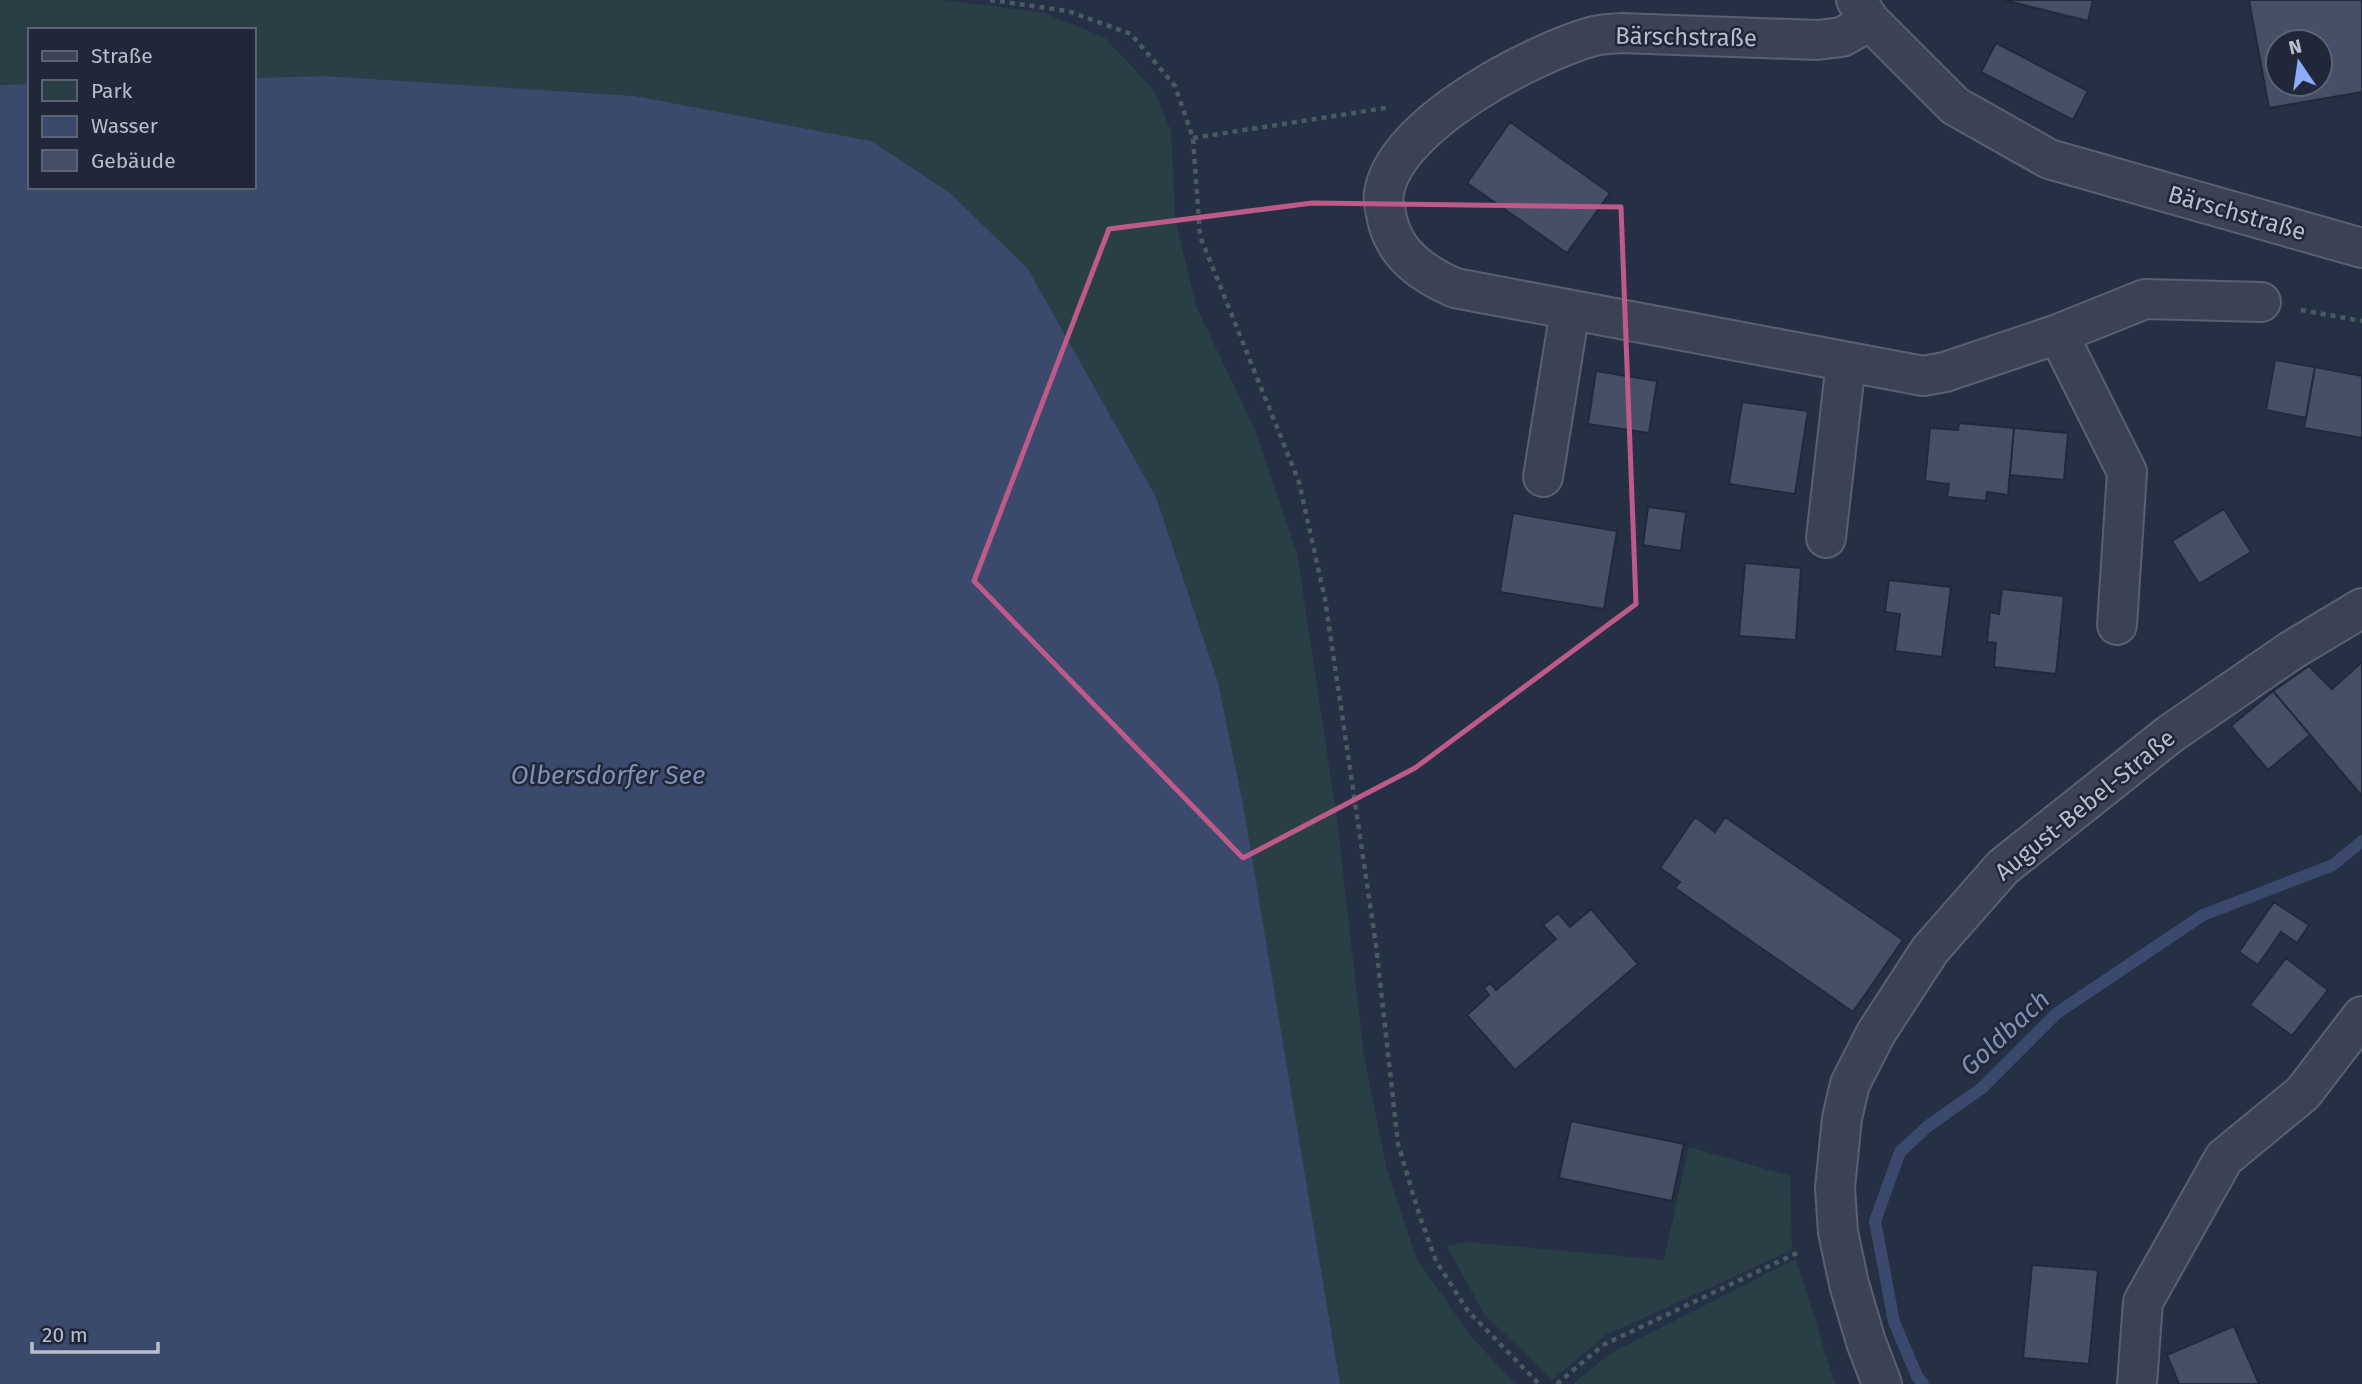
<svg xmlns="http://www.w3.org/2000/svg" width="2362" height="1384" font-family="'Fira Sans',sans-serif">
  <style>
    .green { fill: #293f45 }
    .water { fill: #3a496c }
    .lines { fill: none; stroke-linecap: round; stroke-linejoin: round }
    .stream { stroke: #3a496c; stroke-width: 12 }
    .building { fill: #454f66; stroke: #22293b; stroke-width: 2; fill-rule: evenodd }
    .minor-casing { stroke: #5a6071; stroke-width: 42 }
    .path { stroke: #475c61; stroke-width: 4.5; stroke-dasharray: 5 5; stroke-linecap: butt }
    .minor { stroke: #3b4254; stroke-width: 38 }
    .marked { fill: none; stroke: #be5a89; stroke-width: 5; stroke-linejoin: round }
    .labels { text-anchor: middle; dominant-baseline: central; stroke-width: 5; stroke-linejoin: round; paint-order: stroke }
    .street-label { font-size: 24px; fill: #b9becd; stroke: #1f2739 }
    .water-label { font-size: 26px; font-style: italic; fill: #7f90b5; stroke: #1f2739 }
  </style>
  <rect width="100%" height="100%" fill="#263044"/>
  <path class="green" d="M 0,0 L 944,0 L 1044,13 L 1104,37 L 1153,89 L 1171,131 L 1175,218 L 1196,306 L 1255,430 L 1297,553 L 1337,819 L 1364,1057 L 1387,1170 L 1416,1258 L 1470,1335 L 1515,1384 L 1340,1384 L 1243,804 L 1218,682 L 1156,497 L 1028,269 L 871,141 L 635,96 L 326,76 L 254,78 L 254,30 L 30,30 L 30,84 L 0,85 Z
    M 1689,1147 L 1790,1176 L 1792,1250 L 1606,1335 L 1552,1380 L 1484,1314 L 1447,1246 L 1466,1242 L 1664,1260 Z
    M 1796,1259 L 1835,1384 L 1573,1384 L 1611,1353 Z"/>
  <path class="water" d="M 326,76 L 635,96 L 871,141 L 950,193 L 1028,269 L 1156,497 L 1218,682 L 1243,804 L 1340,1384 L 0,1384 L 0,85 L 30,84 L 30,187 L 254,187 L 254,78 Z"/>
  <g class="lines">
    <path class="stream" d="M 1923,1384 L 1917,1376 L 1894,1322 L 1875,1221 L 1900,1152 L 1928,1126 L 1982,1088 L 2057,1013 L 2203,915 L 2333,865 L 2362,841"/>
  </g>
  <path class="building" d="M 2004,0 L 2093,0 L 2088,21 Z
    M 2249,0 L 2362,0 L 2362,92 L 2269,108 ZM 2278,42 L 2320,42 L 2320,84 L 2278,84 Z
    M 1996,43 L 2088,91 L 2073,120 L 1981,72 Z
    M 1510,122 L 1610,193 L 1567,253 L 1467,183 Z
    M 2275,360 L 2315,367 L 2306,418 L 2266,410 Z
    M 2315,367 L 2362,376 L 2362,438 L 2304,428 Z
    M 1596,371 L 1657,381 L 1649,433 L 1588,424 Z
    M 1742,402 L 1808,411 L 1795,494 L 1729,484 Z
    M 1959,423 L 2014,428 L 2008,495 L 1987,492 L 1986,501 L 1947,497 L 1949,484 L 1925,481 L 1930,428 L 1958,430 Z
    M 2014,428 L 2068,433 L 2064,480 L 2010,475 Z
    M 1648,507 L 1686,512 L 1681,551 L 1643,545 Z
    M 2224,509 L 2251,552 L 2199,584 L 2172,541 Z
    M 1513,513 L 1617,531 L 1604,609 L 1500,592 Z
    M 1745,563 L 1801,568 L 1796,640 L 1739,636 Z
    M 1889,580 L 1951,587 L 1942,657 L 1895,651 L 1900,614 L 1885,612 Z
    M 2002,589 L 2064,596 L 2056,674 L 1994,667 L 1996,643 L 1987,642 L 1990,612 L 1999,614 Z
    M 2362,662 L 2362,793 L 2361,795 L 2273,691 L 2309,666 L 2332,689 Z
    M 2273,691 L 2310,735 L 2268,770 L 2231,726 Z
    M 1695,817 L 1715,832 L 1725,817 L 1903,940 L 1853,1012 L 1675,888 L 1680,882 L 1660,868 Z
    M 2274,902 L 2309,925 L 2297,943 L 2281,932 L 2258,965 L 2239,952 Z
    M 1591,909 L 1638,964 L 1515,1070 L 1467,1015 L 1489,995 L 1484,988 L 1490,983 L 1496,990 L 1556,939 L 1543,925 L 1558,913 L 1570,927 Z
    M 2286,958 L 2328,990 L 2292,1036 L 2250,1005 Z
    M 1571,1121 L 1684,1144 L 1672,1201 L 1559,1178 Z
    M 2032,1265 L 2098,1270 L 2089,1364 L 2023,1358 Z
    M 2234,1326 L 2259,1384 L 2179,1384 L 2167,1355 Z"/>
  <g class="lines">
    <defs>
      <path id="minor" d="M 1856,0 L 1870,21 L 1955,106 L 2049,159 L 2362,248
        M 1870,21 L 1842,37 L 1817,40 L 1621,33 C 1612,34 1603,34 1594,36 C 1533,53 1395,124 1384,193 C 1382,201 1386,211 1387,219 C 1395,255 1423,274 1455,288 L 1923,376 L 1945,372 L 2058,334 L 2145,299 L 2261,302
        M 2058,334 L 2127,472 L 2117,625
        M 1543,477 L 1570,310
        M 1826,538 L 1846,362
        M 1882,1384 L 1866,1342 L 1849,1284 L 1838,1232 L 1835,1188 L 1842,1118 L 1850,1084 L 1876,1033 L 1930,950 L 2003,867 L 2170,734 L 2292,650 L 2362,608
        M 2137,1384 L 2143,1302 L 2224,1158 L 2303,1093 L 2362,1016"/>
    </defs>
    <use href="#minor" class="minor-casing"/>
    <path class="path" d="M 990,0 L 1068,11 L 1131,34 L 1175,86 L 1193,138 L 1200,236 L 1299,482 L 1325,599 L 1376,945 L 1398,1144 L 1419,1214 L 1436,1261 L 1468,1311 L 1539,1384
      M 1193,138 L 1386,108
      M 2301,310 L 2362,321
      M 1557,1384 L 1603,1345 L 1801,1251"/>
    <use href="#minor" class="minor"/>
  </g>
  <path class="marked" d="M 1312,203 L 1621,207 L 1636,604 L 1415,768 L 1243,858 L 974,581 L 1109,229 Z"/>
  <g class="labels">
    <g class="street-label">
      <text transform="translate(1686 37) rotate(1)">Bärschstraße</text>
      <text transform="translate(2237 213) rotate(16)">Bärschstraße</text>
      <text transform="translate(2085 805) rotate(-39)">August-Bebel-Straße</text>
    </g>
    <g class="water-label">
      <text x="608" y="775">Olbersdorfer See</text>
      <text transform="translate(2005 1033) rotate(-43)">Goldbach</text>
    </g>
  </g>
  <rect x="28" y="28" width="228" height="161" fill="#1f2739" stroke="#5d6374" stroke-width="2"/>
  <rect x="42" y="51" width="35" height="10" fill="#3b4254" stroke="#5d6374" stroke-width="2"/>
  <text x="91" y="63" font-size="21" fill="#b9becd">Straße</text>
  <rect x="42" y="80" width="35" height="21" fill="#293f45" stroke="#5d6374" stroke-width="2"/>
  <text x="91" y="98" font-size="21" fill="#b9becd">Park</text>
  <rect x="42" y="116" width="35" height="21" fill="#3a496c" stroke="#5d6374" stroke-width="2"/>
  <text x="91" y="133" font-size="21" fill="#b9becd">Wasser</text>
  <rect x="42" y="150" width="35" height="21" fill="#454f66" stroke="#5d6374" stroke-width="2"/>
  <text x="91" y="168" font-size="21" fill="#b9becd">Gebäude</text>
  <g transform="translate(2299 63) rotate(347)"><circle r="33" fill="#1f2739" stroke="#5d6374" stroke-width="2"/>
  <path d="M0-5L12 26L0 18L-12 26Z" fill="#8facfb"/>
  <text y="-10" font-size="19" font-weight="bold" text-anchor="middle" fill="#b9becd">N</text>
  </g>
  <path d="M32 1342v10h126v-10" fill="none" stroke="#b9becd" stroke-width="3.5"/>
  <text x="42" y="1342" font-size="21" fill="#b9becd" stroke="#1f2739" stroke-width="5" paint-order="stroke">20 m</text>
</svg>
